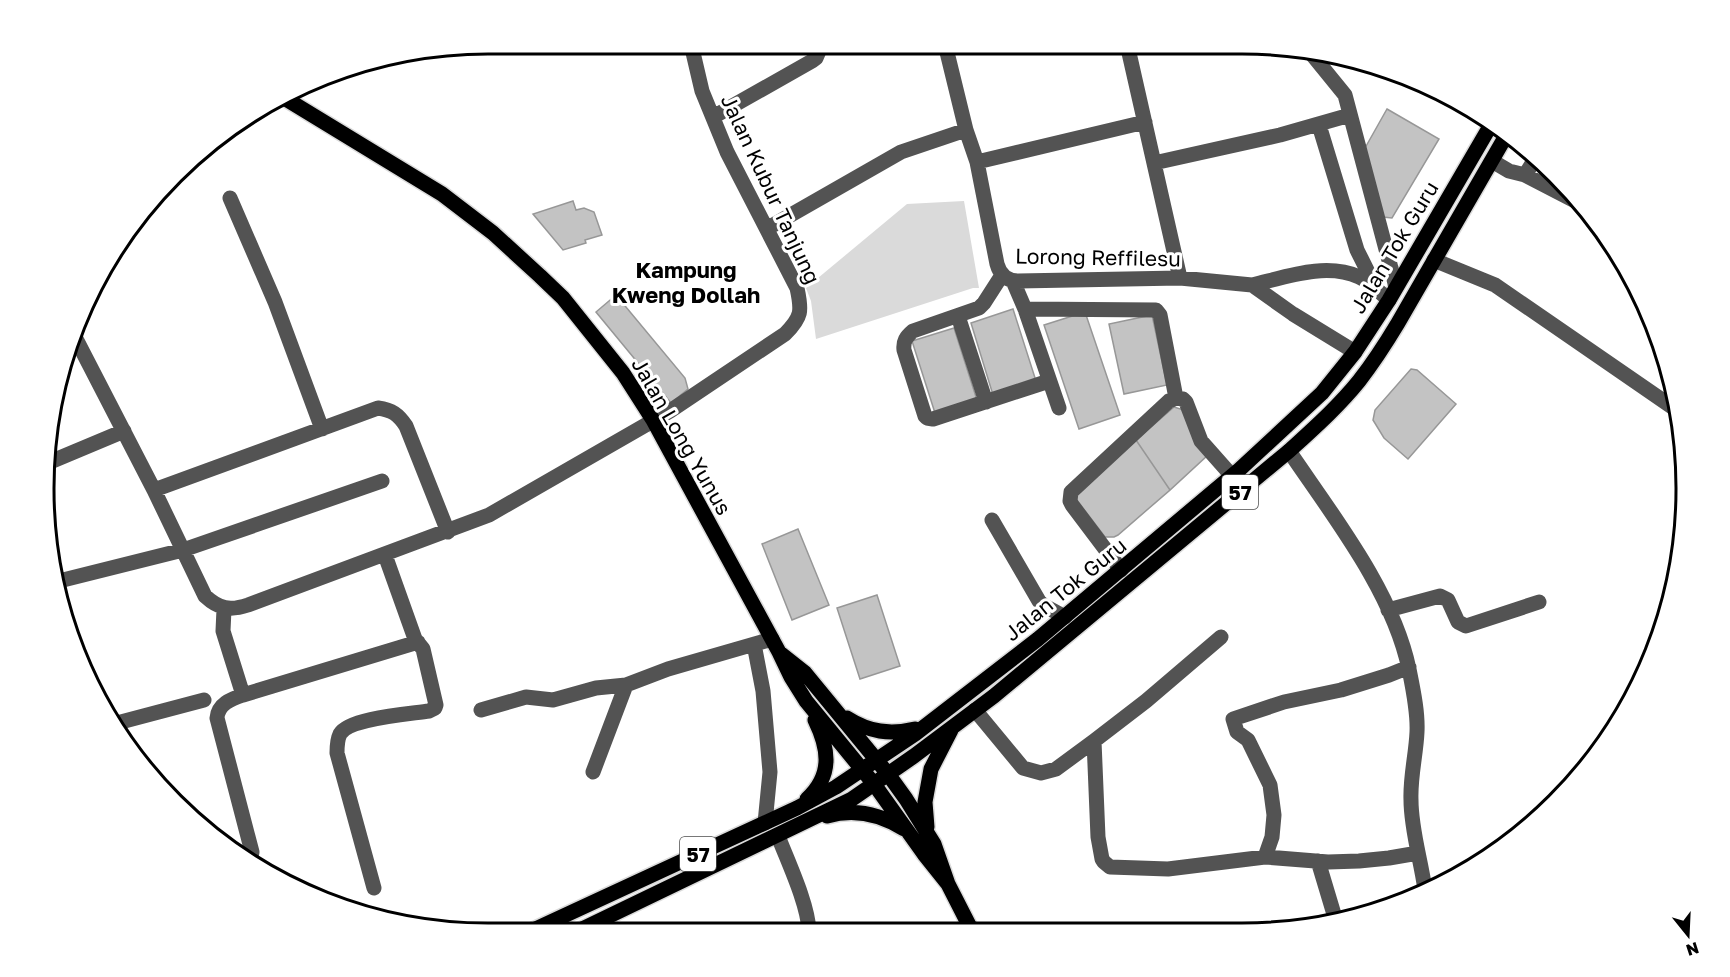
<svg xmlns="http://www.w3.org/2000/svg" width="1730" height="977" font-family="'Golos Text',sans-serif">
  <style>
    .green { fill: #dadada }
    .building { fill: #c3c3c3; stroke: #979797; stroke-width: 1.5 }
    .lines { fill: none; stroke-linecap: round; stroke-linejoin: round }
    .major-casing { stroke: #dbdbdb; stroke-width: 18 }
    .minor { stroke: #535353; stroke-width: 15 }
    .major { stroke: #000; stroke-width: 15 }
    .labels { text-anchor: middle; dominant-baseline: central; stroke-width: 6; stroke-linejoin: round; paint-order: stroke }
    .shield { fill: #fff; stroke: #4c4c4c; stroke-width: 1.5 }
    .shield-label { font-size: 20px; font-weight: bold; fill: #000 }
    .street-label { font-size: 21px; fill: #000; stroke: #fff }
    .neighbourhood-label { font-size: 22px; font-weight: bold; fill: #000; stroke: #fff }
    .rim { fill: none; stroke: #000; stroke-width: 3 }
  </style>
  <rect width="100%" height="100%" fill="#fff"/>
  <path class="green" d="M 964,201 L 979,288 L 973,288 L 816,339 L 811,301 L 806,288 L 907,204 Z"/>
  <path class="building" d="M 1387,109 L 1439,139 L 1392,218 L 1383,217 L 1365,148 Z
    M 573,201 L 576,210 L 584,208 L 594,212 L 602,235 L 585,240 L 586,243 L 563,250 L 533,214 Z
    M 616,295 L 685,378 L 688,389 L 671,403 L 596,312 Z
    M 1013,309 L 1036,381 L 993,395 L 971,323 Z
    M 1085,312 L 1120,415 L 1079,429 L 1044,325 Z
    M 1152,315 L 1167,385 L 1124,394 L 1109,324 Z
    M 954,328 L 977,400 L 935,413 L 912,341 Z
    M 1411,369 L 1417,370 L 1456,404 L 1408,459 L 1384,438 L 1373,420 L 1375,410 Z
    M 1174,407 L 1187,411 L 1209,454 L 1170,490 L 1136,440 Z
    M 1136,440 L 1170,490 L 1118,535 L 1114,537 L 1105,537 L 1073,495 Z
    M 798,529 L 829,605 L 792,620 L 762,544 Z
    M 877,595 L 900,666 L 860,679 L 837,608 Z"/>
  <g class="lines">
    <defs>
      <path id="major" d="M 286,99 L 442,194 L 493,233 L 540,276 L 563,298 L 623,373 L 653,420 L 779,652 L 791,677 L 806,701 L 874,784 L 924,854 L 948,884
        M 781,654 L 805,673 L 888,774 L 906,799 L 934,844 L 948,884 L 972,931
        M 847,718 C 869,732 890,735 915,729
        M 807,799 C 833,775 829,749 815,720
        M 827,816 C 855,808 880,814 904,829
        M 927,827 L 925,802 L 931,769 L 951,730
        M 529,932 L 797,808 L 836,787 L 915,734 L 1038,639 L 1239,470 L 1322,393 L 1355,352 L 1389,300 L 1492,123
        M 576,932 L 852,799 L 914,756 L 994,696 L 1289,451 C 1313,429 1338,407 1359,381 C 1373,363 1386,343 1398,323 L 1507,134"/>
    </defs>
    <use href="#major" class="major-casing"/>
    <path class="minor" d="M 945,44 L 966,130 L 977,162 L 997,264 C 1000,275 1007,281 1018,281 L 1180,278 L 1252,285 L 1293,314 L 1355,352
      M 1127,44 L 1180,278
      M 1310,52 L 1345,95 L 1396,287
      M 713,117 L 812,61 L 816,58 L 822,44
      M 1319,125 L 1357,250 L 1368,272 L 1370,283
      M 1492,161 L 1509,171 L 1525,175 L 1537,156
      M 977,162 L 1145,122
      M 1154,163 L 1280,135 L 1350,115
      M 1525,175 L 1583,205
      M 230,198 L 275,302 L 322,429
      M 768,228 L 901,152 L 966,130
      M 1434,260 L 1495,285 L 1678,411
      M 1002,275 L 984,303 L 979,308 L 913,331 C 906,337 903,341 904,350 L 925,416 L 927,418 L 933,419 L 1049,381
      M 1013,281 L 1025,309 L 1059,408
      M 1252,285 C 1286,277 1326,262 1359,277 C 1370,282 1379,292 1389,300
      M 1025,309 L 1156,310 L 1160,315 L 1176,398 L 1183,399 L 1186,402 L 1201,441 L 1232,476
      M 958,316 L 986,402
      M 75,337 L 154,490 L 205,596 C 219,609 230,611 248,605 L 489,515 L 670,411 L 785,334 C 802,317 802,311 797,288 L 727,152 L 702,91 L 691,44
      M 1289,451 C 1333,516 1393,592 1409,669 C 1413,689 1418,712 1417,732 C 1416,755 1410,777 1411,800 C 1411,830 1421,860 1425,890
      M 50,462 L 124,431
      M 154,490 L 378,408 C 392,410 398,414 406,426 L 448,532
      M 992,520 L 1039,601 L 1043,605 L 1065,617
      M 1121,570 L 1072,505 L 1070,501 L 1071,492 L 1169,401 L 1176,398
      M 59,581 L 183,550 L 382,481
      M 224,609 L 223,631 L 243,695 C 231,699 218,704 217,718 L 252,852 L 250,861
      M 1388,610 L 1440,596 L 1448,600 L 1458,622 L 1466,626 L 1539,602
      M 754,644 L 763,691 L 770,772 L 765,823
      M 243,695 L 418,642
      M 481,710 L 526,697 L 553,700 L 596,688 L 626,685 L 668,669 L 772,639
      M 975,710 L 1023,768 L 1041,773 L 1056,769 L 1094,741 L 1146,701 L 1221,637
      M 117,723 L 204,700
      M 1094,741 L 1098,837 L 1102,859 L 1104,862 L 1110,867 L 1168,869 L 1265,857 L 1328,862 L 1359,861 L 1389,858 L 1418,853
      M 593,772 L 626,685
      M 778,836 C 788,862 808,904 809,931
      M 1265,857 L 1272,837 L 1274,815 L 1270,785 L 1248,740 L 1237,732 L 1233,719 L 1284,702 L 1341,690 L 1389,675 L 1409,667
      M 1318,861 L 1336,921
      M 374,888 L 337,753 C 337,746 337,740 340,734 C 349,718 410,714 429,711 L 435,708 L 436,705 L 423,649 L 415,639 L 385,555"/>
    <use href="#major" class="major"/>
  </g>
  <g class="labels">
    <g class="shield">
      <rect x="1222" y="475" width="36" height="34" rx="4.5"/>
      <rect x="680" y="837" width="36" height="34" rx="4.5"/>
    </g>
    <g class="shield-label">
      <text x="1240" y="492">57</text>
      <text x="698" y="854">57</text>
    </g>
    <g class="street-label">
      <text transform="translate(771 189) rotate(65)">Jalan Kubur Tanjung</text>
      <text transform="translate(1394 247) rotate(-59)">Jalan Tok Guru</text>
      <text transform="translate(1098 257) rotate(1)">Lorong Reffilesu</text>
      <text transform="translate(682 436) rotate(60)">Jalan Long Yunus</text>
      <text transform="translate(1065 589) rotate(-39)">Jalan Tok Guru</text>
    </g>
    <g class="neighbourhood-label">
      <text x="686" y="269">Kampung<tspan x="686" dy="25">Kweng Dollah</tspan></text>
    </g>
  </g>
  <path d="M0 0H1730V977H0ZM488 54H1242A434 434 0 0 1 1676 488V489A434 434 0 0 1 1242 923H488A434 434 0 0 1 54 489V488A434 434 0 0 1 488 54Z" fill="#fff" fill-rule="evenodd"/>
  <path class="rim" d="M488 54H1242A434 434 0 0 1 1676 488V489A434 434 0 0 1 1242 923H488A434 434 0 0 1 54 489V488A434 434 0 0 1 488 54Z"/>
  <g transform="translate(1688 935) rotate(162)" stroke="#ffffff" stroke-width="4.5" paint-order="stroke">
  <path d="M0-4.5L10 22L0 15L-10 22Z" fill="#000000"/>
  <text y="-9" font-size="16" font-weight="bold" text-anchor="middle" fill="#000000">N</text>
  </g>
</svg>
